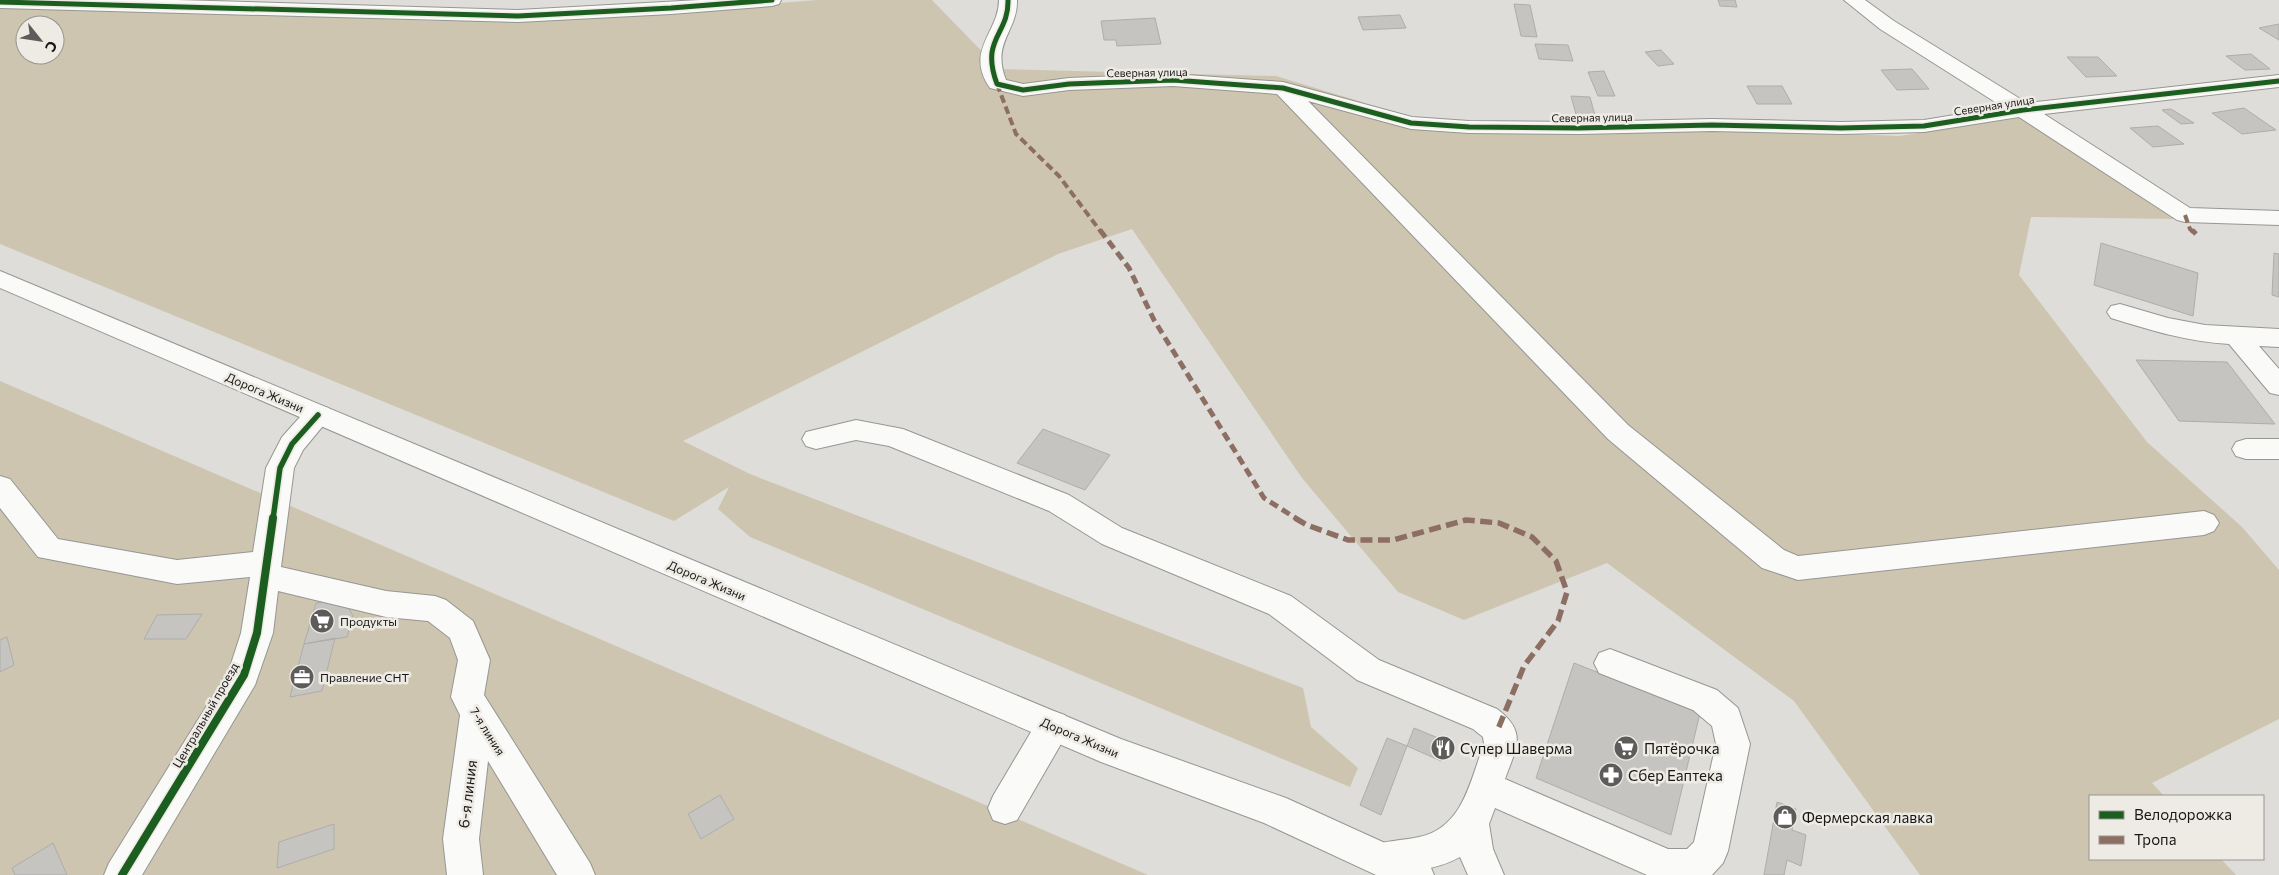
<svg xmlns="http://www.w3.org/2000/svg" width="2279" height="875" font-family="Commissioner,sans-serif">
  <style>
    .green { fill: #cdc5af; fill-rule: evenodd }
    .building { fill: #c5c4c1; stroke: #adadaa }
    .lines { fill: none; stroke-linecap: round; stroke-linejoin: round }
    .minor-casing { stroke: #969693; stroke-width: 2 }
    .major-casing { stroke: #969693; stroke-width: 2 }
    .minor { fill: #fafaf9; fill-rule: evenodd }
    .major { fill: #fafaf9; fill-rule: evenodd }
    .quiet-far2 { stroke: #8d6e63; stroke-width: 4; stroke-dasharray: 8 4; stroke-linecap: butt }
    .quiet-far1 { stroke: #8d6e63; stroke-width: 5; stroke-dasharray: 9 5; stroke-linecap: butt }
    .quiet { stroke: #8d6e63; stroke-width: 5.5; stroke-dasharray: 12 5.5; stroke-linecap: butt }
    .cycleway-far2-casing { stroke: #eeebe5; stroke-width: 8 }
    .cycleway-far1-casing { stroke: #eeebe5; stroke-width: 9 }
    .cycleway-casing { stroke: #eeebe5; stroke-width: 11 }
    .cycleway-far2 { stroke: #1b5e20; stroke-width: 5 }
    .cycleway-far1 { stroke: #1b5e20; stroke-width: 5.5 }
    .cycleway { stroke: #1b5e20; stroke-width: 8 }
    .labels { text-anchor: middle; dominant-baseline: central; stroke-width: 5; stroke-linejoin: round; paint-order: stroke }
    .far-street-label { font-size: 11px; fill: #181715; stroke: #eeebe5 }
    .street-label { font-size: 12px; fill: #181715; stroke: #eeebe5 }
    .poi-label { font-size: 12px; fill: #181715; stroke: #eeebe5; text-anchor: start }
    .near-poi-label { font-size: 15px; fill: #181715; stroke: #eeebe5; text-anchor: start }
    .near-street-label { font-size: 15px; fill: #181715; stroke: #eeebe5 }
  </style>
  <rect width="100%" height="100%" fill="#deddda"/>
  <path class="green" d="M 817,0 L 932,0 L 999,69 L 1276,76 L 1362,102 L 1356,112 L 1406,125 L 1722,129 L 1899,136 L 2026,117 L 2177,219 L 2031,217 L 2019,275 L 2147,442 L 2242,527 L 2279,570 L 2279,719 L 2152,783 L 2164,796 L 2090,796 L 2090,859 L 2221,859 L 2236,875 L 1920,875 L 1794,701 L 1607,563 L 1464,620 L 1398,592 L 1302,478 L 1132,229 L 1058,254 L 683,441 L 750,474 L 1303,688 L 1311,727 L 1358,768 L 1350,787 L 750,537 L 718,509 L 729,487 L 674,521 L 0,244 L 0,6 L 441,21 L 618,16 ZM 25,25 L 55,25 L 55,55 L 25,55 Z
    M 0,381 L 1148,875 L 0,875 Z"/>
  <path class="building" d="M 1718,0 L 1735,0 L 1737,7 L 1720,6 Z
    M 1514,4 L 1530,5 L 1537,37 L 1521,36 Z
    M 1400,15 L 1406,28 L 1363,30 L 1358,17 Z
    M 1155,18 L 1161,44 L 1117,46 L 1116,40 L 1104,40 L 1101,21 Z
    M 2279,24 L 2279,40 L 2259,28 Z
    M 1535,44 L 1568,45 L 1573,61 L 1539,59 Z
    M 1661,50 L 1674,64 L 1658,66 L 1645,52 Z
    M 2251,54 L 2270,69 L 2245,70 L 2226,56 Z
    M 2067,57 L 2098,57 L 2117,76 L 2086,77 Z
    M 1912,69 L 1929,89 L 1897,90 L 1881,70 Z
    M 1604,71 L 1615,96 L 1598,96 L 1588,72 Z
    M 1747,86 L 1782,86 L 1792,104 L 1757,104 Z
    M 1571,96 L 1590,97 L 1596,119 L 1577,118 Z
    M 2244,108 L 2276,130 L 2242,134 L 2212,113 Z
    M 2171,109 L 2194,123 L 2181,124 L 2162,110 Z
    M 2158,126 L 2184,144 L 2153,147 L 2130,128 Z
    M 2101,243 L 2198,273 L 2193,316 L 2094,285 Z
    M 2274,253 L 2279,254 L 2279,297 L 2272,295 Z
    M 2136,360 L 2227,362 L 2275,424 L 2179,421 Z
    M 1043,429 L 1110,455 L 1085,490 L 1017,463 Z
    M 344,599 L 353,616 L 347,637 L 304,644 L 316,603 Z
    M 202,614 L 186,639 L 144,639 L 157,615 Z
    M 7,637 L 14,665 L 0,672 L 0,640 Z
    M 335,638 L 322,691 L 290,697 L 304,644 Z
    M 1574,663 L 1700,713 L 1671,835 L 1536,778 Z
    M 1414,728 L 1448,742 L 1441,761 L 1407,746 Z
    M 1387,738 L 1407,746 L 1381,815 L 1360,805 Z
    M 720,795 L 734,819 L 701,839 L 688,814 Z
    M 1777,802 L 1796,809 L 1792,830 L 1806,835 L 1801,866 L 1787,860 L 1784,875 L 1764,875 Z
    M 334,824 L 334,849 L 277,868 L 279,842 Z
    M 53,843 L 67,875 L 15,875 L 12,868 Z"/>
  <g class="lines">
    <defs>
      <path id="minor" d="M 0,0 L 177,0 L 518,10 L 700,0 L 781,0 L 779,4 L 772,6 L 671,14 L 518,22 L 0,8 Z
        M 999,0 L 1017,0 C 1018,31 991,42 1006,80 L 1023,84 L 1069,78 L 1173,74 L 1283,82 L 1412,117 L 1469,121 L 1579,122 L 1712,119 L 1841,122 L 1924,120 L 2003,107 L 1880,29 L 1844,0 L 1865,0 L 1894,21 L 2027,103 L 2279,75 L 2279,87 L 2044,114 L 2190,208 L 2279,211 L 2279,225 L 2185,222 L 2177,220 L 2019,117 L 1924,132 L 1841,134 L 1712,131 L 1579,134 L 1469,133 L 1411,129 L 1308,101 L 1628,425 L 1784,550 L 1798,556 L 2204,511 L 2214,515 L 2219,523 L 2214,531 L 2204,535 L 1798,580 L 1762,568 L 1608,439 L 1277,94 L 1173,86 L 1069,90 L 1023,96 L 990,88 C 964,51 999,32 999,0 Z
        M 2120,304 L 2168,318 L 2205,325 L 2279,329 L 2279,347 L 2259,346 L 2279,369 L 2279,395 L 2270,393 L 2229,344 C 2188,342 2150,330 2111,318 L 2107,312 L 2111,306 Z
        M 318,405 L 328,408 L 332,415 L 303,450 L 294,468 L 281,567 L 386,591 L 435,596 L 446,600 L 473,621 L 490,660 L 484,695 L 590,863 L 595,875 L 557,875 L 488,761 L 479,839 L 483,875 L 447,875 L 443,839 L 460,715 L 451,697 L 458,660 L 450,638 L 428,621 L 386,617 L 278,591 L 273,633 L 255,685 L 142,875 L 104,875 L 109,863 L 229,670 L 241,633 L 250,577 L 177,584 L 38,557 L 0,508 L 0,476 L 10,479 L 58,539 L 177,560 L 253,552 L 266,468 L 282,437 L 308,408 Z
        M 856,420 L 903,429 L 1069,495 L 1122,528 L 1291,596 L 1379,660 L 1497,709 C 1528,732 1516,748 1505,779 L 1668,849 L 1687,849 L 1694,842 L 1716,744 L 1712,726 L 1693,710 L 1599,673 L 1594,663 L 1599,653 L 1610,649 L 1717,690 L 1738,708 L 1750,744 L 1728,851 L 1723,863 L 1712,875 L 1647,875 L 1495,808 L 1489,824 L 1493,849 L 1504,875 L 1468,875 L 1460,857 C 1435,871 1397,875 1369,871 L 1364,859 L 1369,847 C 1385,840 1402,841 1419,837 C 1463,828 1470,781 1484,744 L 1483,737 L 1473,729 L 1357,680 L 1269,614 L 1102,544 L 1049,511 L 889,446 L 856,440 L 816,449 L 806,446 L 802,439 L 806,432 Z
        M 2246,439 L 2279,439 L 2279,459 L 2246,459 L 2236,456 L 2232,449 L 2236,442 Z
        M 1053,711 L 1065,715 L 1070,726 L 1065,737 L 1017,820 L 1005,824 L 993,820 L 988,808 L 993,796 L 1041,715 Z"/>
      <path id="major" d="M 0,271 L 1121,739 L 1286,798 L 1429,863 L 1434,875 L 1376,875 L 1264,823 L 1101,762 L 0,288 Z"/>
    </defs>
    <use href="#minor" class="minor-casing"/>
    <use href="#major" class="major-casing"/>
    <use href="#minor" class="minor"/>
    <use href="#major" class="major"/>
    <path class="quiet-far2" d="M 997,84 L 1016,134 L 1059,176 L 1101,232
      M 2185,215 L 2190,229 L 2193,232"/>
    <path class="quiet-far1" d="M 1100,230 L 1129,268 L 1154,320 L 1264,498 L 1297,519
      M 2192,230 L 2196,234"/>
    <path class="quiet" d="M 1295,518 L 1307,525 L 1348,540 L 1393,540 L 1466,520 L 1499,523 L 1532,537 L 1556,561 L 1567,592 L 1558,621 L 1524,666 L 1498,729"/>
    <defs>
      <path id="cycleway-far2" d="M 1008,0 C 1009,35 980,38 997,84 L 1023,90 L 1069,84 L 1173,80 L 1283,88 L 1411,123 L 1469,127 L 1579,128 L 1712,125 L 1841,128 L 1924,126 L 2023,110 L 2279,81
        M 0,2 L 518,16 L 671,8 L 772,0"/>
      <path id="cycleway-far1" d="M 273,519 L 280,468 L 292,444 L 318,415"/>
      <path id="cycleway" d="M 122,875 L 244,675 L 257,633 L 273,518"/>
    </defs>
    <use href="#cycleway-far2" class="cycleway-far2-casing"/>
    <use href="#cycleway-far1" class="cycleway-far1-casing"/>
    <use href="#cycleway" class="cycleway-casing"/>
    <use href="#cycleway-far2" class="cycleway-far2"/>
    <use href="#cycleway-far1" class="cycleway-far1"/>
    <use href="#cycleway" class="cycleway"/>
  </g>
  <defs>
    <symbol id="supermarket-disc" viewBox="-11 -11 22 22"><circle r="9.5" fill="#5d5c5a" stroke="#eeebe5"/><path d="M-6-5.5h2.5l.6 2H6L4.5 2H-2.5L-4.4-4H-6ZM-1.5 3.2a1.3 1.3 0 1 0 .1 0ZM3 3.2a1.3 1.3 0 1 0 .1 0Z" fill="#fff"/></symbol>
    <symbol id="office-disc" viewBox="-11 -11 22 22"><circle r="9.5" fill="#5d5c5a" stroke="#eeebe5"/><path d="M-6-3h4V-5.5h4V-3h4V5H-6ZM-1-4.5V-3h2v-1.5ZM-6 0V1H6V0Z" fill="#fff"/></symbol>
    <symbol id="restaurant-disc" viewBox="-11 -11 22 22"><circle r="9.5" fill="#5d5c5a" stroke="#eeebe5"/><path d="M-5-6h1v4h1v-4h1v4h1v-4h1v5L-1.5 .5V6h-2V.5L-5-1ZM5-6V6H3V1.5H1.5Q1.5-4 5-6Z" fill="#fff"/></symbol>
    <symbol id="pharmacy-disc" viewBox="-11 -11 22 22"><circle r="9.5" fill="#5d5c5a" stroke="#eeebe5"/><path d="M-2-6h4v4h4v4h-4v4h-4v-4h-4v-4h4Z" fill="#fff"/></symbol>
    <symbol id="shop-disc" viewBox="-11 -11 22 22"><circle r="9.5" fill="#5d5c5a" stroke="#eeebe5"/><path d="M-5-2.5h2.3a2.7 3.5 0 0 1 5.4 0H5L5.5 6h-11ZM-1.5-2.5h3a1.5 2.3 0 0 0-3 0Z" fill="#fff"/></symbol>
  </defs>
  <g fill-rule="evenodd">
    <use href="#supermarket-disc" x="308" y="607" width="28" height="28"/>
    <use href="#office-disc" x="288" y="663" width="28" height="28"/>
    <use href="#restaurant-disc" x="1429" y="734" width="28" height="28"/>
    <use href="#supermarket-disc" x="1612" y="734" width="28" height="28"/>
    <use href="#pharmacy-disc" x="1597" y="761" width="28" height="28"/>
    <use href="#shop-disc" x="1771" y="803" width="28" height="28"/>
  </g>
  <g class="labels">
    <g class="far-street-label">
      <text transform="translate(1147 72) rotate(-1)">Северная улица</text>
      <text transform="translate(1994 105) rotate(-9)">Северная улица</text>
      <text transform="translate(1592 117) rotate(-1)">Северная улица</text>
    </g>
    <g class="street-label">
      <text transform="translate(265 392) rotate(23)">Дорога Жизни</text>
      <text transform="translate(707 580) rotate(23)">Дорога Жизни</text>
      <text transform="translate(205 715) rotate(-60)">Центральный проезд</text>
      <text transform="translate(488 731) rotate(58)">7-я линия</text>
      <text transform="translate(1080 737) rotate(23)">Дорога Жизни</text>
    </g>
    <g class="poi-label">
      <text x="340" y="621">Продукты</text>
      <text x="320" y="677">Правление СНТ</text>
    </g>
    <g class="near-poi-label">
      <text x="1460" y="748">Супер Шаверма</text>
      <text x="1644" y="748">Пятёрочка</text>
      <text x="1628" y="775">Сбер Еаптека</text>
      <text x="1802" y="817">Фермерская лавка</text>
    </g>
    <g class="near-street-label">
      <text transform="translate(467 794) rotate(-83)">6-я линия</text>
    </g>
  </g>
  <rect x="2089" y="795" width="175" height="65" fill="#eeebe5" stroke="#989692"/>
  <rect x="2099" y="811" width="25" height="8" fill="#1b5e20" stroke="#989692"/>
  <text x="2134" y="820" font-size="15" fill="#181715">Велодорожка</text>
  <rect x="2099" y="836" width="25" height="8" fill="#8d6e63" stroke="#989692"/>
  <text x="2134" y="845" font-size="15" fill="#181715">Тропа</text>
  <g transform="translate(40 40) rotate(120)"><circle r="24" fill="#eeebe5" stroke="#989692"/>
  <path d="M0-4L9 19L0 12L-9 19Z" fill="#5d5c5a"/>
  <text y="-8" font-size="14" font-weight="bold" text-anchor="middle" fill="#181715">С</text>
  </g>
</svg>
